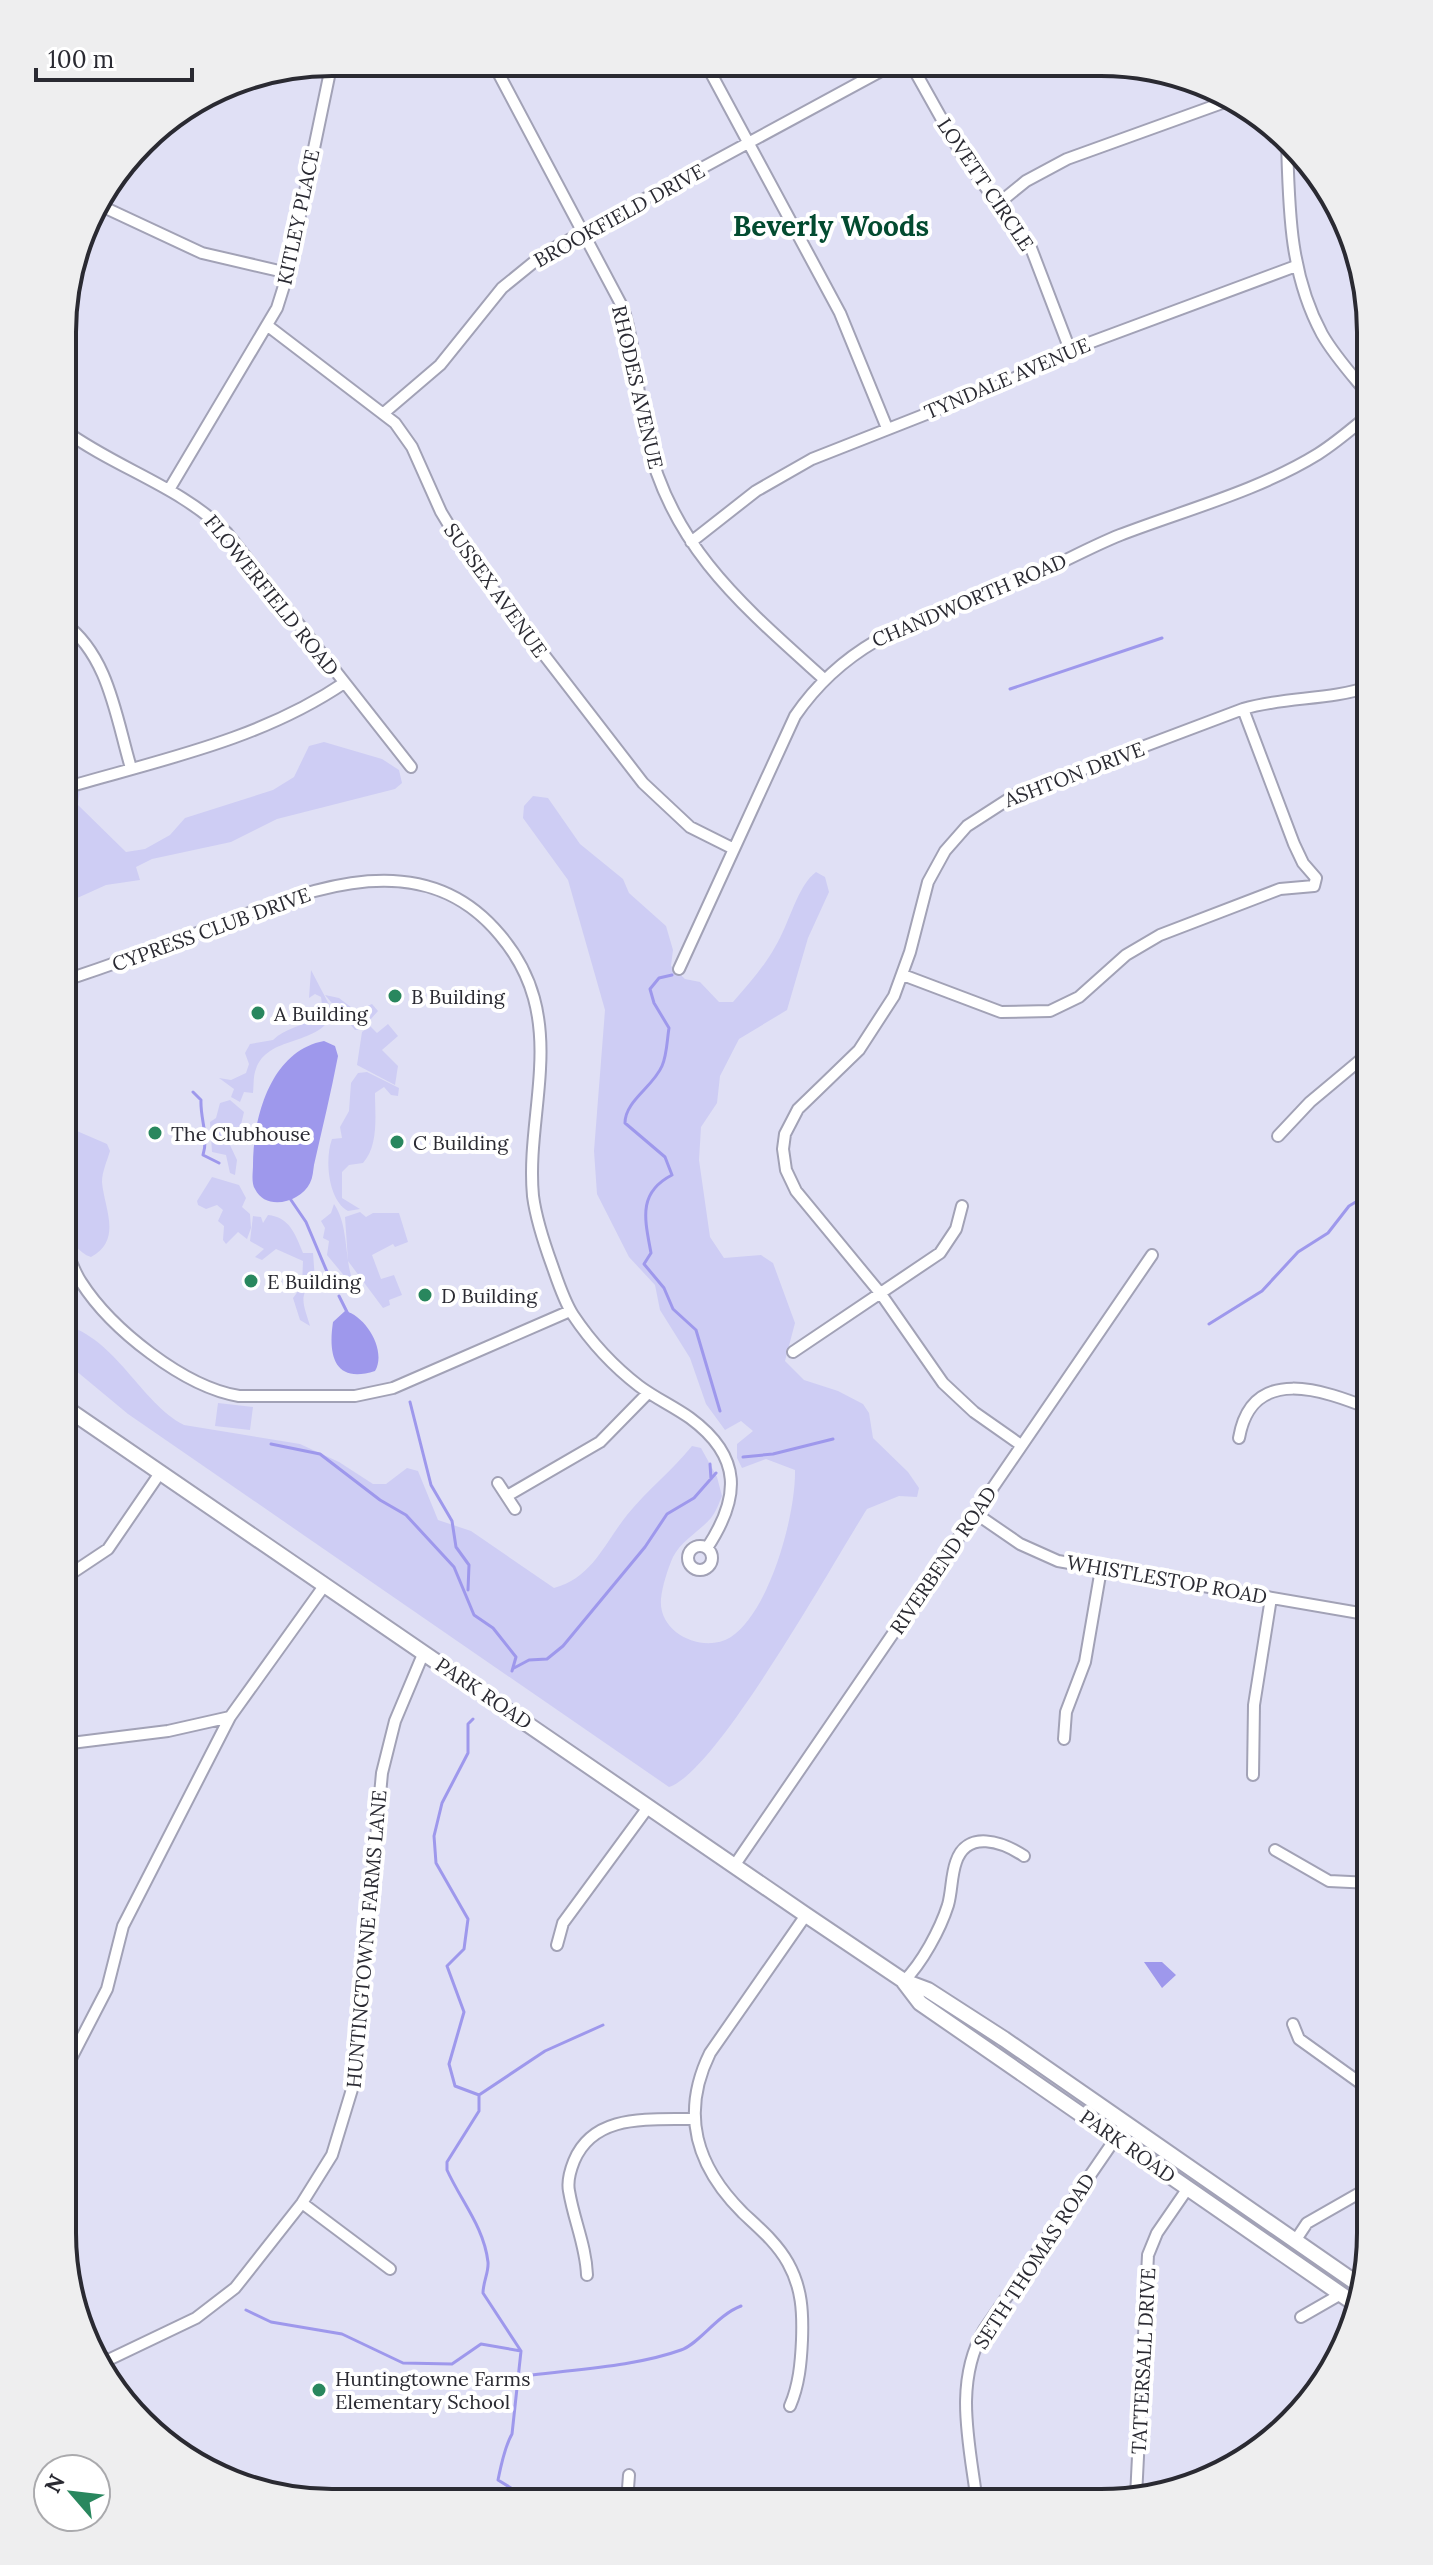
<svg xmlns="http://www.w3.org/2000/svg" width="1433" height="2565" font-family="Lora,serif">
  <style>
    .green { fill: #cecdf4 }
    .water { fill: #9e98ec }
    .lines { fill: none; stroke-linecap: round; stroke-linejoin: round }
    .stream { stroke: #9e98ec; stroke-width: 3 }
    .street-casing { stroke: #a2a2b6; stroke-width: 14 }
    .secondary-casing { stroke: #a2a2b6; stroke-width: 18 }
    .street { stroke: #fff; stroke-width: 10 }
    .secondary { stroke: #fff; stroke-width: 14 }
    .poi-dot { fill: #29875e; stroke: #fff; stroke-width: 3 }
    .labels { text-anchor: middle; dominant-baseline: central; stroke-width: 8; stroke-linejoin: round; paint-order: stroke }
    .street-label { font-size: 20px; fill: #2a2a32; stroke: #fff }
    .poi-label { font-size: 20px; fill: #2a2a32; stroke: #fff; text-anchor: start }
    .district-label { font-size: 28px; font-weight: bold; fill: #034b30; stroke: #fff }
    .rim { fill: none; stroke: #2a2a32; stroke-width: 4 }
  </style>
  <rect width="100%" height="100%" fill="#e0e0f5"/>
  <path class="green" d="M 324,742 L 382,759 L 399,770 L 402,783 L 395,789 L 277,819 L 231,842 L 152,859 L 136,867 L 140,880 L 106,885 L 64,904 L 64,744 L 80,789 L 78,805 L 126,852 L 145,849 L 170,835 L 185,818 L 273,790 L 294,777 L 309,746 Z
    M 533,796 L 548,798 L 580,844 L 623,879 L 629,893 L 666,926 L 673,950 L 671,966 L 685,979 L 700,982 L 719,1002 L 733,1002 C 748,985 764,967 775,947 C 789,925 797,886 816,872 L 825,877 L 829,892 L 808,938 L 787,1010 L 739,1039 L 720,1076 L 717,1103 L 701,1127 L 699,1160 L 710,1237 L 724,1258 L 761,1255 L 773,1263 L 795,1323 L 785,1361 L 804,1380 L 838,1391 L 863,1404 L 869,1413 L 873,1438 L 908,1472 L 919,1488 L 917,1497 L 899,1496 L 867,1509 C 834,1561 717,1772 669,1787 L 128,1414 L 63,1360 L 63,1324 C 116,1338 141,1403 184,1425 L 300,1444 L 339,1462 L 373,1484 L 386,1484 L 407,1468 L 418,1471 L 438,1520 L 471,1531 L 554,1588 C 592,1578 604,1544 627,1515 C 647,1490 672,1471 692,1446 L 701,1448 L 717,1477 L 722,1496 C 719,1503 716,1512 711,1518 C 700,1531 681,1541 673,1557 C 668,1568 662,1587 661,1599 C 658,1634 704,1654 731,1637 C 770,1611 796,1514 795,1470 L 766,1459 L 742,1468 L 737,1458 L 737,1444 L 753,1431 L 741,1421 L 725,1430 L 706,1404 L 690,1358 L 660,1310 L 655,1285 L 629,1257 L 597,1194 L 594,1151 L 605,1010 L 568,880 L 523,818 L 524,806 Z
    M 311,970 L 333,1012 C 321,1047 268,1034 256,1069 C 253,1076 254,1085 253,1093 L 244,1092 L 240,1102 L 231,1097 L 234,1089 L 219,1078 L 231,1080 L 246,1073 L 249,1064 L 245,1053 L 250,1044 L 273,1040 C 287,1026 307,1027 323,1012 L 321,997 L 315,994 L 309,998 Z
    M 325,995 L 339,998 L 356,1011 L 372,1004 L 378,1011 L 362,1029 L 355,1030 Z
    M 388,1024 L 398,1036 L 382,1050 L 398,1066 L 395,1085 L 357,1065 L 362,1032 L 370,1026 L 377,1033 Z
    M 367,1072 L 399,1088 L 398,1096 L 391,1095 L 384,1087 L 375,1093 C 375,1115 379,1145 363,1163 L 349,1165 L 342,1172 L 342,1198 L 360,1209 L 348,1211 C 329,1201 324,1161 332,1139 L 342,1138 L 340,1127 L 349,1111 L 351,1083 L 358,1073 Z
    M 230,1100 L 244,1112 L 240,1129 L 230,1145 L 237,1160 L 235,1175 L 230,1173 L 226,1155 L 212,1152 L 210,1122 L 216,1118 L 220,1103 Z
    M 63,1125 L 107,1144 L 110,1151 C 107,1161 102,1172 102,1182 C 104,1208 123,1240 91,1257 C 52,1244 63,1158 63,1125 Z
    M 212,1177 L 239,1185 L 246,1198 L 242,1207 L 250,1214 L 251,1228 L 247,1239 L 238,1232 L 226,1244 L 223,1240 L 224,1226 L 218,1221 L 223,1210 L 217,1205 L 206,1209 L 198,1205 L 197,1201 Z
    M 334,1204 C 350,1227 343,1262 356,1290 L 327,1255 L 329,1241 L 323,1238 L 325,1228 L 321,1221 L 331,1213 Z
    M 360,1212 L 366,1217 L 373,1213 L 399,1213 L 408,1242 L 395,1247 L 393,1244 L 372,1255 L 381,1279 L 394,1275 L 402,1295 L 389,1300 L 390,1305 L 383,1308 L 348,1261 L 345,1217 Z
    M 268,1215 C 289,1217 295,1233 303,1253 L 313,1253 L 315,1280 C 296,1295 305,1307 310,1326 L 300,1320 L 293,1298 L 302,1286 L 303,1261 L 276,1249 L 262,1260 L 255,1257 L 264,1249 L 250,1241 L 253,1216 L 261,1217 L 263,1223 Z
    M 218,1403 L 253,1407 L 250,1430 L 215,1426 Z"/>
  <path class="water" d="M 324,1041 L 335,1046 L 338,1056 C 331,1093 322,1129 314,1165 C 313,1171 313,1177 310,1183 C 301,1202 266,1212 255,1189 C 251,1183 253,1172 253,1165 C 253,1119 270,1051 324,1041 Z
    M 345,1311 C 366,1316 387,1351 375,1371 C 334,1384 328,1355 333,1322 Z
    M 1144,1962 L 1162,1962 L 1176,1975 L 1162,1988 Z"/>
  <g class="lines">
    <path class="stream" d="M 1010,689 L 1162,638
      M 672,975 L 659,978 L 650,989 L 654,1003 L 669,1028 C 667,1040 667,1055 662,1066 C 653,1087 625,1101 625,1123 L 665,1157 L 672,1175 C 637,1193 645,1220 651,1253 L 644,1264 L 664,1288 L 673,1309 L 696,1330 L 720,1411
      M 193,1092 L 201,1100 C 200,1119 209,1135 203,1155 L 219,1163
      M 291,1200 L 306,1222 L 333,1286
      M 339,1296 L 348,1314
      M 1209,1324 L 1262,1291 L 1298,1252 L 1328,1233 L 1349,1206 L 1371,1193
      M 410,1402 L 431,1485 L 452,1521 L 456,1547 L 469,1565 L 468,1590
      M 271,1444 L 320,1454 L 380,1500 L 406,1515 L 454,1567 L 474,1615 L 493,1628 L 516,1657 L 512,1671
      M 743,1457 L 773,1454 L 833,1439
      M 710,1464 L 711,1479
      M 514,1668 L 529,1660 L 547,1659 L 563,1646 L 645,1547 L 667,1514 L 694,1498 L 716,1473
      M 473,1719 L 468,1724 L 468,1753 L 442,1803 L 434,1836 L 436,1863 L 468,1919 L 464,1949 L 447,1966 L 464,2012 L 449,2064 L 455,2086 L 479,2095
      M 479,2095 L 479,2111 L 447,2162 L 447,2170 C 461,2201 484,2227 488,2262 C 489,2272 483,2282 483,2293 L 521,2351 L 512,2434 C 505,2446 501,2465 498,2480 L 511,2488 L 514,2501
      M 479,2095 L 545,2051 L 603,2025
      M 246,2310 L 271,2322 L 342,2334 L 403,2363 L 452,2364 L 481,2344 L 521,2351
      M 518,2380 L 532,2375 C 579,2369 637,2366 681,2350 C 699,2344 717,2315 741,2306"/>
    <defs>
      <path id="street" d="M 493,63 L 623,308 C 636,349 637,393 646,435 C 670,546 743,606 824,679
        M 706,64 L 840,313 L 887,428
        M 912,66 L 963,157 L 1031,248 L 1070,350
        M 1287,141 C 1289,208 1289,273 1322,334 C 1335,357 1354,377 1371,398
        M 999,203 L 1026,181 L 1067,159 L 1225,102
        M 97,204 L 202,253 L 288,273
        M 268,326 L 395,423 L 412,447 L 441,512 L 467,555 L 643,783 L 690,827 L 734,849
        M 385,412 L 440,365 L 502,288 L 545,253 L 892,65
        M 64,430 C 117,469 180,486 227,533 L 411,767
        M 170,488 L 277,308 L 288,273 L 332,62
        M 691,542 L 756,491 L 812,459 L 1005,383 L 1070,350 L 1296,266
        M 64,623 C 109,656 116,718 131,768
        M 64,788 C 160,760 260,740 344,683
        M 679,969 L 795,716 C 855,628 939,615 1032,576 C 1062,563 1090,547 1120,535 C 1185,510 1258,491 1318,454 C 1337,442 1354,427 1371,413
        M 903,975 L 1001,1012 L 1050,1011 L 1079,997 L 1126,955 L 1160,935 L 1280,889 L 1314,886 L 1316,878 L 1303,863 L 1294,844 L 1243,709
        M 63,981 C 111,965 158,948 205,930 C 301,893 420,838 500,935 C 534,975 543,1018 540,1069 C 538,1111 529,1154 533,1196 C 536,1219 544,1243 552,1265 C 558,1282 564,1301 573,1315 C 591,1342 613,1366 639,1386 C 655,1398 673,1406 690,1418 C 743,1457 740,1498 707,1548
        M 1278,1136 L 1310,1102 L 1371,1051
        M 63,1242 C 69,1255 73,1270 81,1282 C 111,1329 184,1387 239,1396 L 355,1396 L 393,1388 L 570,1311
        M 793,1352 L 940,1253 L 956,1229 L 962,1206
        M 1239,1438 C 1252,1363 1325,1391 1371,1409
        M 1021,1445 L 974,1412 L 943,1383 L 881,1294 L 796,1191 L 786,1170 L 783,1149 L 785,1134 L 798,1109 L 859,1050 L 894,996 L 910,952 L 928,882 L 945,851 L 967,826 L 1015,795 L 1243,709 C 1286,696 1329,701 1371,686
        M 498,1483 L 515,1509
        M 507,1496 L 600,1442 L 648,1393
        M 975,1513 L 1020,1544 L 1058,1561 L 1371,1615
        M688 1558a12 12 0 1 1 24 0a12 12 0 1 1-24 0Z
        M 63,1579 L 108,1549 L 160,1473
        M 230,1717 L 324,1586
        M 1064,1739 L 1066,1712 L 1085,1662 L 1101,1569
        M 1253,1775 L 1254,1705 L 1271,1598
        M 1275,1850 L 1329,1881 L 1371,1883
        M 734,1866 L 1152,1255
        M 557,1945 L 563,1923 L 649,1806
        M 904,1981 C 922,1963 940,1930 948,1905 C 952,1891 951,1876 956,1862 C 967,1829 1003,1842 1024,1856
        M 1293,2024 L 1299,2039 L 1370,2090
        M 62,2076 L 107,1989 L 123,1926 L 230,1717 L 168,1731 L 63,1744
        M 302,2203 L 390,2269
        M 1295,2241 L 1307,2223 L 1370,2187
        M 587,2275 C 586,2246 574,2221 569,2191 C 567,2181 570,2171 574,2161 C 594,2113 649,2120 693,2119
        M 1301,2317 L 1341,2294
        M 104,2362 L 196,2318 L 235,2288 L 302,2203 L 332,2155 L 353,2086 L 382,1773 L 395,1721 L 424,1652
        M 790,2406 C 799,2385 801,2363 802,2340 C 803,2312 802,2288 788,2263 C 777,2243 759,2228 743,2213 C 696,2166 680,2114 710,2053 L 806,1915
        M 1136,2497 L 1148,2255 L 1157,2233 L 1188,2188
        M 627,2502 L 629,2475
        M 977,2503 C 970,2445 953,2384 984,2330 L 1126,2123"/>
      <path id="secondary" d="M 63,1406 L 806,1915 L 904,1981 L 928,1990 L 1004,2039 L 1362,2287
        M 904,1982 L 920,2003 L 1358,2306"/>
    </defs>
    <use href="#street" class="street-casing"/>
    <use href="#secondary" class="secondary-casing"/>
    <use href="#street" class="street"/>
    <use href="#secondary" class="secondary"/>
  </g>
  <g class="poi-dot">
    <circle cx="395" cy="996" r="8"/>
    <circle cx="258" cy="1013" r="8"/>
    <circle cx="155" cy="1133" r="8"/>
    <circle cx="397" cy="1142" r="8"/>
    <circle cx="251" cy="1281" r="8"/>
    <circle cx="425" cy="1295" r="8"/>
    <circle cx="319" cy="2390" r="8"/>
  </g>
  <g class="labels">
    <g class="street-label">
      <text transform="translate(986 184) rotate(56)">LOVETT CIRCLE</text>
      <text transform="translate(619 215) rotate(-29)">BROOKFIELD DRIVE</text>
      <text transform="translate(298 217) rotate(-78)">KITLEY PLACE</text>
      <text transform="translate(1007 378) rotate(-23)">TYNDALE AVENUE</text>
      <text transform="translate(638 387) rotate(77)">RHODES AVENUE</text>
      <text transform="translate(496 590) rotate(54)">SUSSEX AVENUE</text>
      <text transform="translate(272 595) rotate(51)">FLOWERFIELD ROAD</text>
      <text transform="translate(969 600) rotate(-23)">CHANDWORTH ROAD</text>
      <text transform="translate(1074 774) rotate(-21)">ASHTON DRIVE</text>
      <text transform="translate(211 929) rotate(-20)">CYPRESS CLUB DRIVE</text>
      <text transform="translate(943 1560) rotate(-56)">RIVERBEND ROAD</text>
      <text transform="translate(1167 1579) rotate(10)">WHISTLESTOP ROAD</text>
      <text transform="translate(484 1693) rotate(34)">PARK ROAD</text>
      <text transform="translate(366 1939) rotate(-85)">HUNTINGTOWNE FARMS LANE</text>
      <text transform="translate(1128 2146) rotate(35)">PARK ROAD</text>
      <text transform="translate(1034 2261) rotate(-57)">SETH THOMAS ROAD</text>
      <text transform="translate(1143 2361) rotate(-87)">TATTERSALL DRIVE</text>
    </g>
    <g class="poi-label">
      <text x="411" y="996">B Building</text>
      <text x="274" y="1013">A Building</text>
      <text x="171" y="1133">The Clubhouse</text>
      <text x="413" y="1142">C Building</text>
      <text x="267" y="1281">E Building</text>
      <text x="441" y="1295">D Building</text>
      <text x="335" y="2378">Huntingtowne Farms<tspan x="335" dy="23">Elementary School</tspan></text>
    </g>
    <g class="district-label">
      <text x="831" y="226">Beverly Woods</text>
    </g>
  </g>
  <path d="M0 0H1433V2565H0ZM332 76H1101A256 256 0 0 1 1357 332V2233A256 256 0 0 1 1101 2489H332A256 256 0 0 1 76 2233V332A256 256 0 0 1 332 76Z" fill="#eeeeef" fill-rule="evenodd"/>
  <path class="rim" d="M332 76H1101A256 256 0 0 1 1357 332V2233A256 256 0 0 1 1101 2489H332A256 256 0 0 1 76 2233V332A256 256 0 0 1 332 76Z"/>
  <g transform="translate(72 2493) rotate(298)"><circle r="38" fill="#ffffff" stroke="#aaaaad" stroke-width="2"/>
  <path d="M0-6L14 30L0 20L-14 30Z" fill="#29875e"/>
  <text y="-12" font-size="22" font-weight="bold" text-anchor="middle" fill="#2a2a32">N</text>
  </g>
  <path d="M36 68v12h156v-12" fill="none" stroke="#2a2a32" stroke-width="4"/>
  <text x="48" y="68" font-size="24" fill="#2a2a32" stroke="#ffffff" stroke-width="6" paint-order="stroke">100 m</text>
</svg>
